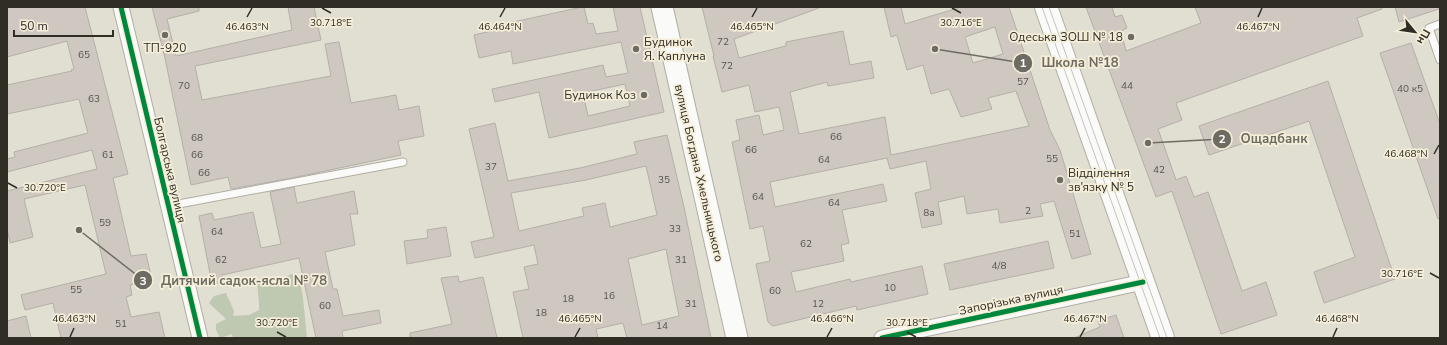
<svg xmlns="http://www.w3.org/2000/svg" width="1447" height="345" font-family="'Nunito Sans',sans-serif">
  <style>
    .green { fill: #bfc8b0 }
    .building { fill: #cec8c1; stroke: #b4afa8; fill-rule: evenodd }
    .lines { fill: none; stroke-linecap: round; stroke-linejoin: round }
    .service-casing { stroke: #b0aea4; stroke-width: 9 }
    .minor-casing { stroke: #b0aea4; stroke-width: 17 }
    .secondary-casing { stroke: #b0aea4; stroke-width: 23 }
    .primary-casing { stroke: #b0aea4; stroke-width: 24 }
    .service { stroke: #fafaf8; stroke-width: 7 }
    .minor { stroke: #fafaf8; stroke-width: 15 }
    .secondary { stroke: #fafaf8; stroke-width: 21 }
    .primary { stroke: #fafaf8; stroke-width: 22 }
    .tram { stroke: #c6c4c2; stroke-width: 1 }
    .cycleway-casing { stroke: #f5eed9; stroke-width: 8 }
    .cycleway { stroke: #00873e; stroke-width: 5 }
    .ticks { fill: none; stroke: #302d25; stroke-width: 1.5 }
    .poi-dot { fill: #6e6b62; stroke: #f5eed9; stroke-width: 1.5 }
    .labels { text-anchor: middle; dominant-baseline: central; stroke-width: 3.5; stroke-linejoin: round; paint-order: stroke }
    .number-label { font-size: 10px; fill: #58544d }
    .poi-label { font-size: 12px; fill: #302d25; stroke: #f5eed9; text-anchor: end }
    .street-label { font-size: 12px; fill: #302d25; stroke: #f5eed9 }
    .ticks-label { font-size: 10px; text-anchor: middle; fill: #302d25; stroke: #f5eed9; stroke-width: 3.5; stroke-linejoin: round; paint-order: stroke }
    .leader { fill: none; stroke: #6e6b62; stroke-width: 1.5 }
    .callout-dot { fill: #6e6b62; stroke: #f5eed9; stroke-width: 1.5 }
    .mark-label { font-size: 12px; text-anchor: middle; font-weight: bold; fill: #fff }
    .callout-label { font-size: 13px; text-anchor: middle; font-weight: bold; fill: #6e6b62; stroke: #f5eed9; stroke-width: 3.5; stroke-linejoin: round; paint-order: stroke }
  </style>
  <rect width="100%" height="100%" fill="#e1ded2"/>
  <path class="green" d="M 292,274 L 300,281 L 303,298 L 307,338 L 233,338 L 232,334 L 220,338 L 216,330 L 216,324 L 226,319 L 209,303 L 214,296 L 226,293 L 234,311 L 233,316 L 249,315 L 259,310 L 259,302 L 257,283 L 262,278 L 285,277 Z"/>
  <path class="building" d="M 7,7 L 85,7 L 128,174 L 113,178 L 131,256 L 146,254 L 152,280 L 130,285 L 132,295 L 126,297 L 131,317 L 159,312 L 165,338 L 61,338 L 53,303 L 25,310 L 21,295 L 106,274 L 85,185 L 24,199 L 33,237 L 10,243 L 7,228 L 7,191 L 97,169 L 92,150 L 7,172 L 7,159 L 15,157 L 14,152 L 88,133 L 79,99 L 7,114 L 7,85 L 72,71 L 71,70 L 74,69 L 67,41 L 7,57 Z
    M 152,7 L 199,7 L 199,11 L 167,19 L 176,56 L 292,30 L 288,7 L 314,7 L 321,40 L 195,66 L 202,100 L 331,76 L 325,44 L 339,42 L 351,103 L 396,95 L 399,110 L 419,106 L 424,136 L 398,141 L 401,155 L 292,178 L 231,189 L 228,177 L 191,185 L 165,58 Z
    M 582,7 L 584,7 L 588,24 L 593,23 L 596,34 L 618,31 L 613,7 L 640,7 L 664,112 L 549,138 L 539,92 L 495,102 L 492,89 L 603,65 L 606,77 L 628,73 L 621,42 L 513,64 L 511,51 L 479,58 L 474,35 L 504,28 L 504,24 ZM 625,84 L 630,106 L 588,116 L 583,93 Z
    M 702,7 L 818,7 L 819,8 L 734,39 L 739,58 L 786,46 L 786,42 L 843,31 L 850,65 L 871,61 L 874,78 L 828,86 L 827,82 L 790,92 L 799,134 L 885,117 L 891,155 L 1029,126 L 1016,91 L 988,98 L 992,109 L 961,117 L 949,89 L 931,94 L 923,65 L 907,70 L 897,35 L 891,37 L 884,7 L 901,7 L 905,24 L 961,7 L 1009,7 L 1050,130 L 1060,150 L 1091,254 L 1072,259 L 1054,201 L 1040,204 L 1043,216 L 1000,223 L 998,209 L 967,214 L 964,196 L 938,202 L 942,224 L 922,228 L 915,193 L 931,189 L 926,161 L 890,169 L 887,158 L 770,182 L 775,207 L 883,184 L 887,201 L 842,210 L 849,243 L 841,245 L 844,261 L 791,272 L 796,292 L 850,279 L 851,282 L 922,266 L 928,294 L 857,310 L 856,306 L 773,326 L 768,322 L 756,264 L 770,261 L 763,226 L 750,229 L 732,142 L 740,140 L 736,120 L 759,115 L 763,135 L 784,130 L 779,107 L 755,112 L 749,85 L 722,92 L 713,56 L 714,56 ZM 995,27 L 1003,54 L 973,63 L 965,37 Z
    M 1086,7 L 1112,7 L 1115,17 L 1122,15 L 1127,28 L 1121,31 L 1126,51 L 1201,23 L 1195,7 L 1382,7 L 1382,9 L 1357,18 L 1363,36 L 1176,103 L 1182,120 L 1158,129 L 1176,180 L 1186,176 L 1194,197 L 1208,192 L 1242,291 L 1266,282 L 1277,315 L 1221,334 L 1172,191 L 1156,197 Z
    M 1395,7 L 1439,7 L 1439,9 L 1399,22 Z
    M 1411,43 L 1440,124 L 1440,219 L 1438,219 L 1380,53 Z
    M 1328,81 L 1395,279 L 1324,303 L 1314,272 L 1355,257 L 1309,121 L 1209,155 L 1199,126 Z
    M 495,123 L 508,181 L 580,168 L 637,154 L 634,142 L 667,135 L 684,207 L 711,338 L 627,338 L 623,323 L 596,329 L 598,338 L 523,338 L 513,292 L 529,289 L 524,267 L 538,264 L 534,245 L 475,258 L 471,242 L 494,237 L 469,129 ZM 646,166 L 657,215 L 610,227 L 605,203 L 582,208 L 584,216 L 519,231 L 511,193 L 586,180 ZM 666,249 L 679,316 L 642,325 L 628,259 Z
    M 294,187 L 297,203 L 354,191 L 358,214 L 350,214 L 355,245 L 325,252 L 333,289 L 337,289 L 343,316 L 379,310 L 381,323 L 342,331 L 343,338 L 316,338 L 299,258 L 222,275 L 224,282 L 212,284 L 199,216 L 212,213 L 214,220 L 253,212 L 261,248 L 281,244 L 270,192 Z
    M 446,227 L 451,256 L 407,264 L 404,241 L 428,238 L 427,230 Z
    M 1048,241 L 1054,268 L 950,290 L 944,264 Z
    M 458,276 L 459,282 L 483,277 L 497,338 L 410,338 L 410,333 L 452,324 L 441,278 Z
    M 1116,315 L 1124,338 L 1074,338 L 1100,327 L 1098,321 Z
    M 26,316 L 31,338 L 7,338 L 7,321 Z"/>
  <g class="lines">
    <defs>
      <path id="service" d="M 1440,24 L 1429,28 L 1440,60
        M 168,206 L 403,162"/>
      <path id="minor" d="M 121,7 L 200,338
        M 882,338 L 1143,282"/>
      <path id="secondary" d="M 662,7 L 737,338"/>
      <path id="primary" d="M 1046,7 L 1163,338"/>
    </defs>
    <use href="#service" class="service-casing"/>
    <use href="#minor" class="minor-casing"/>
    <use href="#secondary" class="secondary-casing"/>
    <use href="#primary" class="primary-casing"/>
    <use href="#service" class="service"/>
    <use href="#minor" class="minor"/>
    <use href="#secondary" class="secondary"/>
    <use href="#primary" class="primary"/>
    <path class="tram" d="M 1042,7 L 1160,338
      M 1049,7 L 1167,338"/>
    <defs>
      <path id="cycleway" d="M 121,7 L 200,338
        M 882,338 L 1143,282"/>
    </defs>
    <use href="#cycleway" class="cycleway-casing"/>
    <use href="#cycleway" class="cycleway"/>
  </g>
  <path class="ticks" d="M 322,8 L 331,13M 952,8 L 961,13M 247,17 L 252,8M 500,17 L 505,8M 752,17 L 757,8M 1258,17 L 1262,8M 1434,154 L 1439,145M 8,183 L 17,188M 1430,273 L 1439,278M 277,332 L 286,337M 907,332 L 916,337M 70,337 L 74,328M 575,337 L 580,328M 827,337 L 832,328M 1080,337 L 1085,328M 1333,337 L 1337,328"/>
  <g class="poi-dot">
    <circle cx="165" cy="35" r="4"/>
    <circle cx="1131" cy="37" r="4"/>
    <circle cx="636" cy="49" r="4"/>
    <circle cx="644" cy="95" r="4"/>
    <circle cx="1060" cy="180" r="4"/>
  </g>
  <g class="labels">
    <g class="number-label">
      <text x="723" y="42">72</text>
      <text x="84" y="55">65</text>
      <text x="727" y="66">72</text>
      <text x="1023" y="82">57</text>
      <text x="184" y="86">70</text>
      <text x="1127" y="86">44</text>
      <text x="1410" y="89">40 к5</text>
      <text x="94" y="99">63</text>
      <text x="836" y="137">66</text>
      <text x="197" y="138">68</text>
      <text x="751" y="150">66</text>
      <text x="108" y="155">61</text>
      <text x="197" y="155">66</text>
      <text x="1052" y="159">55</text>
      <text x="824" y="160">64</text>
      <text x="491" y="167">37</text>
      <text x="1159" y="170">42</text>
      <text x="204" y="173">66</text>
      <text x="664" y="180">35</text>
      <text x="758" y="197">64</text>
      <text x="834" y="203">64</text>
      <text x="1028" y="211">2</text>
      <text x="929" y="213">8а</text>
      <text x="105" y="223">59</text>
      <text x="675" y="229">33</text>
      <text x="217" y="232">64</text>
      <text x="1075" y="234">51</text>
      <text x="806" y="244">62</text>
      <text x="221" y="260">62</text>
      <text x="681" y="260">31</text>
      <text x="999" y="266">4/8</text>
      <text x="890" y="288">10</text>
      <text x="76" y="290">55</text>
      <text x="775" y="291">60</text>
      <text x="609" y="296">16</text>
      <text x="568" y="299">18</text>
      <text x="691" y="304">31</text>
      <text x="818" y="304">12</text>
      <text x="325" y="306">60</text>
      <text x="541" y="313">18</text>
      <text x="121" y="324">51</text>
      <text x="662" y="326">14</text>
    </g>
    <g class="poi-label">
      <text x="1123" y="37">Одеська ЗОШ № 18</text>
      <text x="644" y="42" text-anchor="start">Будинок<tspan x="644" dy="14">Я. Каплуна</tspan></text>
      <text x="165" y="48" text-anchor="middle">ТП-920</text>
      <text x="636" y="95">Будинок Коз</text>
      <text x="1068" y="173" text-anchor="start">Відділення<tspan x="1068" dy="14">зв'язку № 5</tspan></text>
    </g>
    <g class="street-label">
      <text transform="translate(170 170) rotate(77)">Болгарська вулиця</text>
      <text transform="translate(699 173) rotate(77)">вулиця Богдана Хмельницького</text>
      <text transform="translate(1011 300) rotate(-12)">Запорізька вулиця</text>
    </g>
  </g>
  <g class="ticks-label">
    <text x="331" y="26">30.718°E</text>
    <text x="961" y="26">30.716°E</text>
    <text x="247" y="30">46.463°N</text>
    <text x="500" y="30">46.464°N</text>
    <text x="752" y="30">46.465°N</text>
    <text x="1258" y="30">46.467°N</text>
    <text x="1406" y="157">46.468°N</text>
    <text x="45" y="191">30.720°E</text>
    <text x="1402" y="277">30.716°E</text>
    <text x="74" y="322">46.463°N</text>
    <text x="580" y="322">46.465°N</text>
    <text x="832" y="322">46.466°N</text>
    <text x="1085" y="322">46.467°N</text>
    <text x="1337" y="322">46.468°N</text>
    <text x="277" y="326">30.720°E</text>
    <text x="907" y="326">30.718°E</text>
  </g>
  <path class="leader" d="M935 49L1023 63M1148 143L1222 139M79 230L143 280"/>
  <g class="callout-dot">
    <circle cx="935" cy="49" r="4"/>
    <circle cx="1148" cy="143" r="4"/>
    <circle cx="79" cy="230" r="4"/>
    <circle cx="1023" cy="63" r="10"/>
    <circle cx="1222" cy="139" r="10"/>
    <circle cx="143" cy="280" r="10"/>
  </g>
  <g class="mark-label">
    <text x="1023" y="67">1</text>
    <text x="1222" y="143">2</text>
    <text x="143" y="285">3</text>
  </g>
  <g class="callout-label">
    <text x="1080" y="67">Школа №18</text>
    <text x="1274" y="143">Ощадбанк</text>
    <text x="244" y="285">Дитячий садок-ясла № 78</text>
  </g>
  <rect width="1447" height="345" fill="none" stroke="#302d25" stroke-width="16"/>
  <g transform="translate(1415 32) rotate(119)" stroke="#f5eed9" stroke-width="3" paint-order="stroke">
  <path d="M0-3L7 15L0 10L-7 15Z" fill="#302d25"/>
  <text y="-6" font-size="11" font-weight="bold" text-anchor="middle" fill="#302d25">Пн</text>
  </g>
  <path d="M14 30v6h99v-6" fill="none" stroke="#302d25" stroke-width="2"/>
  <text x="20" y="30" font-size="12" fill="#302d25" stroke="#f5eed9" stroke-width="3" paint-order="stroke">50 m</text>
</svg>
